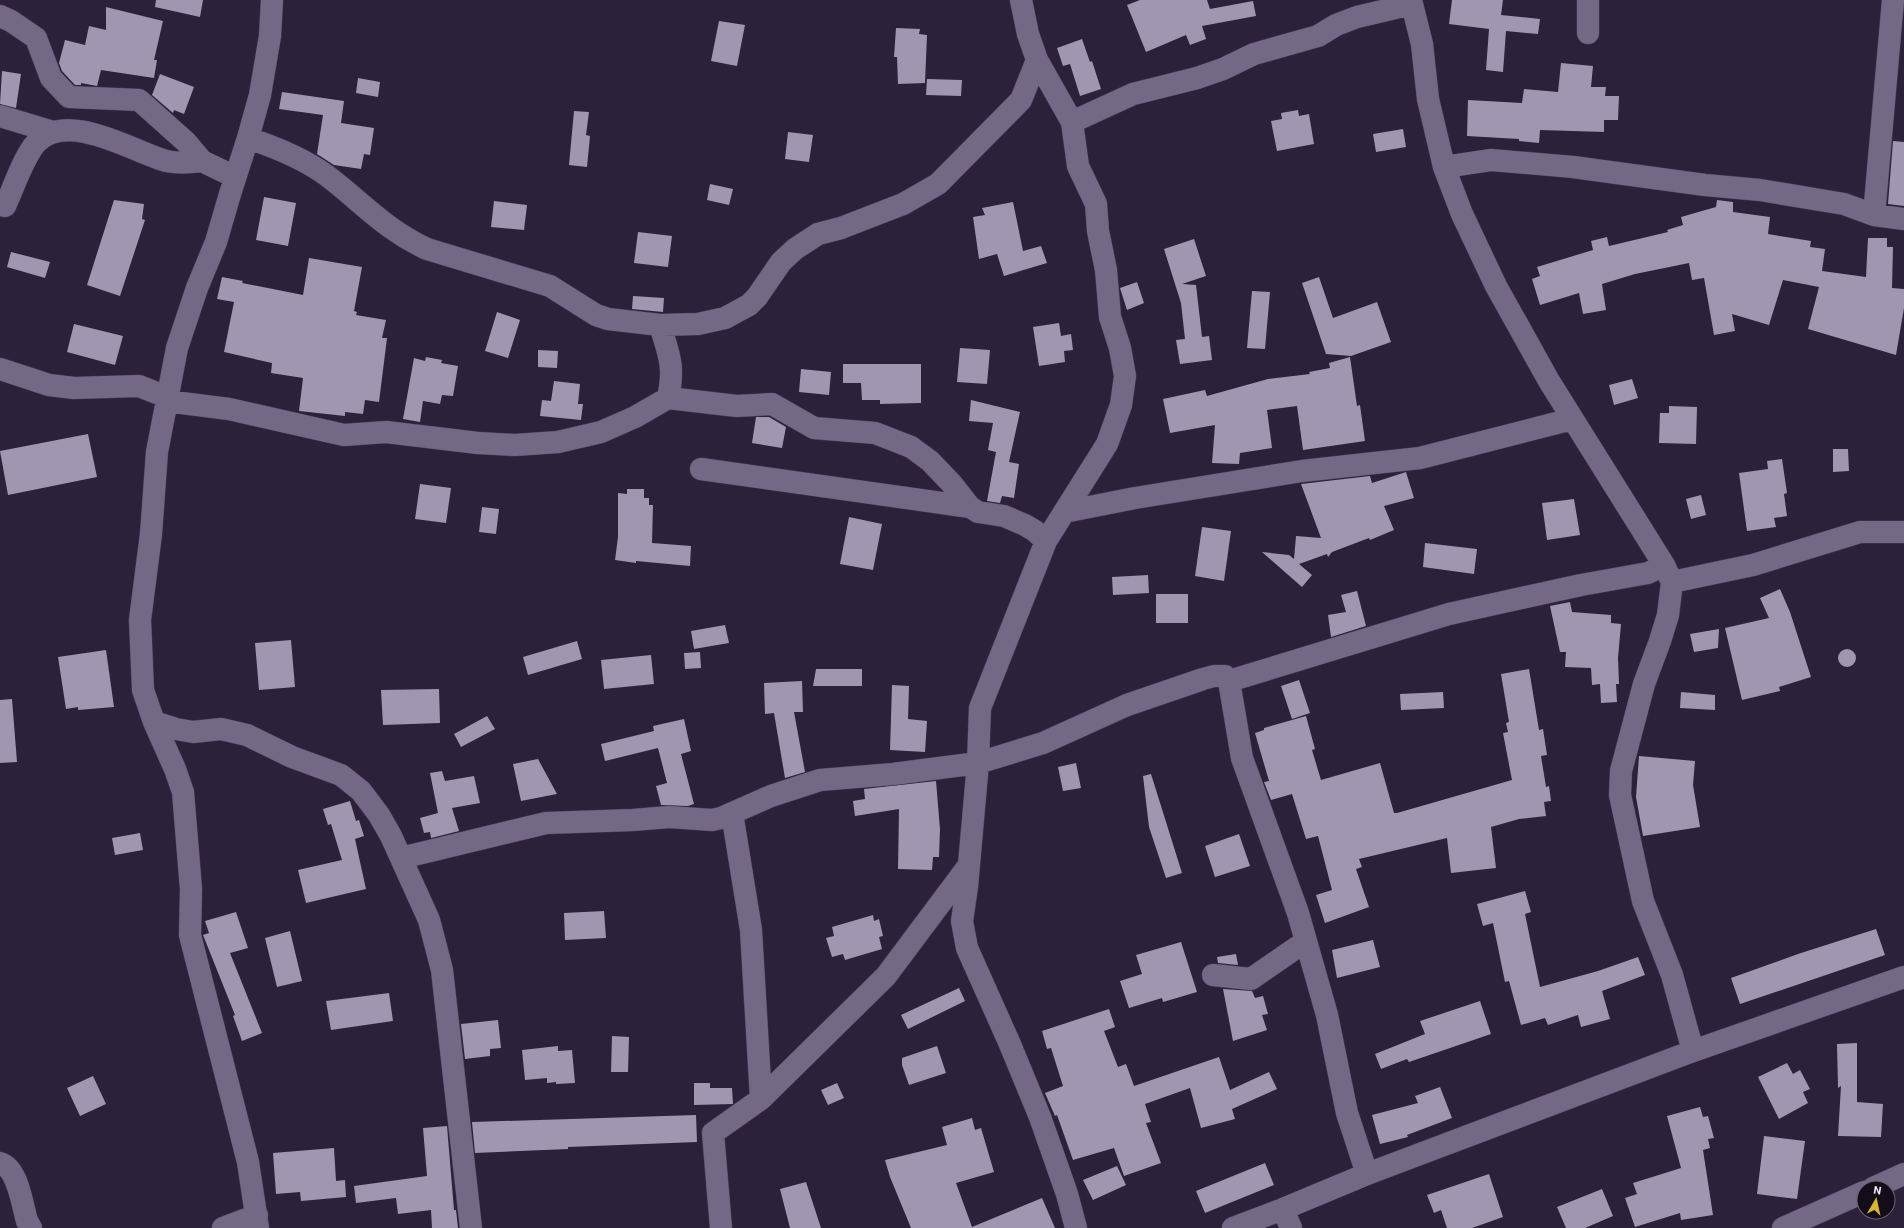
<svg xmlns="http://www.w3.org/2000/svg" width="1904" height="1228" font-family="Roboto,sans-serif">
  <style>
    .building { fill: #a096b2 }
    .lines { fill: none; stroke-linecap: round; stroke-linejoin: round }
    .street-casing { stroke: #493f55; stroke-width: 23 }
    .street { stroke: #746887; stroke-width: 22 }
  </style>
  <rect width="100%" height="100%" fill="#2b213b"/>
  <path class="building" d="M 156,0 L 203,0 L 200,17 L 155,7 Z
    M 1140,0 L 1207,0 L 1210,9 L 1253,1 L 1256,16 L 1202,26 L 1206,39 L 1190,45 L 1186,35 L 1146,52 L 1127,5 Z
    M 1452,0 L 1503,0 L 1501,15 L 1540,19 L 1538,34 L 1506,31 L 1503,72 L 1486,70 L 1489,29 L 1449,24 Z
    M 106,7 L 163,21 L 154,60 L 157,60 L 154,78 L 101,70 L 97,86 L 81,83 L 81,85 L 75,85 L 62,71 L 59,63 L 65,40 L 85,45 L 89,26 L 106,30 Z
    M 719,21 L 745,25 L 737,66 L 711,61 Z
    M 896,28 L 920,29 L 919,34 L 927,35 L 925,83 L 898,84 L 897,57 L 894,57 Z
    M 1082,39 L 1090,62 L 1092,61 L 1101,89 L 1080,96 L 1070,64 L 1063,66 L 1057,48 Z
    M 1561,63 L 1593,66 L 1591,87 L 1606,87 L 1605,96 L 1619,96 L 1618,120 L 1604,120 L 1604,132 L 1540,130 L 1539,143 L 1519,141 L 1519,139 L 1467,136 L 1468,100 L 1522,103 L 1524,89 L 1558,92 Z
    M 2,71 L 21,74 L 16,108 L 0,104 Z
    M 160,74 L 194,87 L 184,114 L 174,110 L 173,113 L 152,95 Z
    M 358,78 L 380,82 L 378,97 L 356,93 Z
    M 927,79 L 962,80 L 961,96 L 926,95 Z
    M 282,92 L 344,101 L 341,123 L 374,128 L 370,155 L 364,154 L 361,169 L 334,165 L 317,154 L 323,115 L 279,109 Z
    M 1298,110 L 1299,116 L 1309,114 L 1314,144 L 1277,151 L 1271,121 L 1282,119 L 1281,113 Z
    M 574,111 L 589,112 L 586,135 L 590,136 L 587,167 L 569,165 Z
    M 1403,129 L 1406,147 L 1376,152 L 1373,134 Z
    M 788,132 L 813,135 L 809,162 L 785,159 Z
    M 1893,141 L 1904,142 L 1904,206 L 1888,204 Z
    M 710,184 L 733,189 L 729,205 L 707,200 Z
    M 264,197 L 296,203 L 288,246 L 256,240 Z
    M 114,200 L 144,204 L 142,219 L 145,220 L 120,296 L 87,285 Z
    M 1717,200 L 1733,202 L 1733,212 L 1770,217 L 1768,234 L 1811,241 L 1810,247 L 1825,249 L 1822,271 L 1866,277 L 1868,238 L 1887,238 L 1887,247 L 1893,247 L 1892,288 L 1904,289 L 1904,308 L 1896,355 L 1808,329 L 1819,287 L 1783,280 L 1769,325 L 1732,314 L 1735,331 L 1714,335 L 1704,278 L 1692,280 L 1689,263 L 1635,274 L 1602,284 L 1606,310 L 1583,314 L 1579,293 L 1540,305 L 1532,279 L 1540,276 L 1537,267 L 1593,250 L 1591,241 L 1607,237 L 1609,246 L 1668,232 L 1667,230 L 1683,225 L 1681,217 L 1716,207 Z
    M 494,201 L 527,205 L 524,230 L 491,227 Z
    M 1013,202 L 1023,251 L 1041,246 L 1047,263 L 1004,276 L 997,254 L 979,259 L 973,217 L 985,215 L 982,208 Z
    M 638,232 L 672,236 L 668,267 L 634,263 Z
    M 1194,239 L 1206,276 L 1182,284 L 1196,285 L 1202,337 L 1209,336 L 1212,360 L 1180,364 L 1176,340 L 1185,339 L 1181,303 L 1164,249 Z
    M 11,252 L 50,262 L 45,278 L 7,267 Z
    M 309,258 L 362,267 L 354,311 L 357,312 L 356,315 L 386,320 L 382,338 L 387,338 L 379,402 L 365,400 L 363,414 L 345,412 L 345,416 L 299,411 L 303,378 L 271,373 L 272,363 L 224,352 L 234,302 L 217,299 L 222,277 L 243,281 L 242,283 L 303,295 Z
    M 1319,277 L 1333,318 L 1377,302 L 1391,342 L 1351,356 L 1326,354 L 1302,283 Z
    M 1137,282 L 1144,303 L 1127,310 L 1120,288 Z
    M 1252,291 L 1270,292 L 1265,349 L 1247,348 Z
    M 633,296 L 664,298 L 663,312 L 632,309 Z
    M 497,312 L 520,320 L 508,358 L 485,351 Z
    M 1059,323 L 1061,336 L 1071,334 L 1073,350 L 1064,351 L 1065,362 L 1039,366 L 1033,327 Z
    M 74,324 L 123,336 L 115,365 L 67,352 Z
    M 960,348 L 990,350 L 987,384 L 957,382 Z
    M 538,350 L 558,351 L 557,368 L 538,367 Z
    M 426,357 L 442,360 L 441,363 L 458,366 L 453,396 L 442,395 L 440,404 L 423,401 L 420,422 L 403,419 L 414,358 L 425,361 Z
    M 1350,357 L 1357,406 L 1360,405 L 1365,441 L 1303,450 L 1297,406 L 1267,410 L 1272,448 L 1240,453 L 1239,464 L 1212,463 L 1215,425 L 1170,433 L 1163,399 L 1205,390 L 1207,396 L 1268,379 L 1310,374 L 1309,372 L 1330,368 L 1329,363 Z
    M 843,364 L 921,364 L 921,403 L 880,404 L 880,400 L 862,400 L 861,383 L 843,383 Z
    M 801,369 L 831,372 L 829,395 L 799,392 Z
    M 1632,379 L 1638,398 L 1614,405 L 1609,385 Z
    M 554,381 L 580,384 L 578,404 L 583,404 L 581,420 L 540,416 L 542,400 L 551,401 Z
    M 971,400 L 1020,412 L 1009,462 L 1019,464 L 1014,498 L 1002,496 L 1000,503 L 987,501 L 996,452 L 988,450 L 993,423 L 969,421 Z
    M 1669,406 L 1697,407 L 1696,444 L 1659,443 L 1660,413 L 1669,413 Z
    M 756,417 L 769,417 L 786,427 L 782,448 L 752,443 Z
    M 88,434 L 97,477 L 8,495 L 0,451 Z
    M 1833,449 L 1848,449 L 1849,471 L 1833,472 Z
    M 1782,459 L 1787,493 L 1784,494 L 1787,516 L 1774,518 L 1776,527 L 1747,531 L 1739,473 L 1768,469 L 1767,461 Z
    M 1406,472 L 1414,498 L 1384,506 L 1394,530 L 1370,540 L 1369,538 L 1332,552 L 1328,557 L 1327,554 L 1299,564 L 1312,575 L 1302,587 L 1262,552 L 1289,555 L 1294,559 L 1296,536 L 1321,538 L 1301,484 L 1370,476 L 1372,483 Z
    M 420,484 L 451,488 L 446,523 L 415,519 Z
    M 627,489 L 644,489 L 644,498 L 649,498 L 649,505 L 653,505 L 652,543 L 691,546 L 690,566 L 636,561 L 636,563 L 615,560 L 618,537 L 618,493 L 627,494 Z
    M 1701,495 L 1706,515 L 1691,519 L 1686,499 Z
    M 1574,499 L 1580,535 L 1547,540 L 1542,503 Z
    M 482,507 L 499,509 L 496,534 L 479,532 Z
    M 849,517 L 882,524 L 873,570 L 840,564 Z
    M 1202,527 L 1231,531 L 1224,581 L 1195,576 Z
    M 1425,543 L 1477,549 L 1474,574 L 1423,567 Z
    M 1148,575 L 1149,593 L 1113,595 L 1112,577 Z
    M 1780,589 L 1790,612 L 1811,677 L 1779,687 L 1780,691 L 1742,700 L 1725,628 L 1769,618 L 1760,598 Z
    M 1357,591 L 1366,626 L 1331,637 L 1328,615 L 1346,612 L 1341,595 Z
    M 1156,594 L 1188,594 L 1188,623 L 1156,623 Z
    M 1570,602 L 1572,612 L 1611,615 L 1611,623 L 1621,624 L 1618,658 L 1619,684 L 1616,684 L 1617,702 L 1601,703 L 1600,684 L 1592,685 L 1591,668 L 1565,667 L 1566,652 L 1560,652 L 1550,606 Z
    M 725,625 L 729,643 L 694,649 L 691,631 Z
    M 1719,629 L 1718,648 L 1694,652 L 1690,634 Z
    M 291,640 L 295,687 L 259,690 L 255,643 Z
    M 577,641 L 582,659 L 528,675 L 523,657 Z
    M1838 658a9 9 0 1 1 18 0a9 9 0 1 1-18 0Z
    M 106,650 L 114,707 L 78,710 L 78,707 L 66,709 L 58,657 Z
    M 700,652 L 701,668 L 685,669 L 684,653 Z
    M 651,655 L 654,684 L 604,689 L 601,660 Z
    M 816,669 L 862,669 L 862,686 L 813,686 Z
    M 1529,669 L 1539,730 L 1543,729 L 1547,755 L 1541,756 L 1546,787 L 1549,786 L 1551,801 L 1544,802 L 1546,816 L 1519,819 L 1491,827 L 1496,868 L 1451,873 L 1447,838 L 1359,859 L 1362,867 L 1356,869 L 1369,907 L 1325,923 L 1316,895 L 1332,890 L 1318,836 L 1306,839 L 1292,794 L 1271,800 L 1264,782 L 1269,781 L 1255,733 L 1264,730 L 1264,728 L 1306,716 L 1315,749 L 1312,750 L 1321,780 L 1380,763 L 1394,813 L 1397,813 L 1512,780 L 1503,733 L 1508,732 L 1506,723 L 1509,722 L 1501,674 Z
    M 1299,680 L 1310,713 L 1292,719 L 1281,686 Z
    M 802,681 L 803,712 L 794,712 L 805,772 L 785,778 L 774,713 L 765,714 L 764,683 Z
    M 892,685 L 909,686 L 908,719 L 927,721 L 925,752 L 890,750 Z
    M 439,689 L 440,723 L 383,725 L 381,690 Z
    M 1443,692 L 1444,708 L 1401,710 L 1400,694 Z
    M 1681,692 L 1715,695 L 1715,710 L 1680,708 Z
    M 12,699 L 17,762 L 0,763 L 0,700 Z
    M 487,716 L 495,729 L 461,747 L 454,734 Z
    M 684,719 L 691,751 L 681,754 L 694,804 L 688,806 L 661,805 L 656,786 L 667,783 L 658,748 L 605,761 L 601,744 L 654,731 L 653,726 Z
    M 1639,756 L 1695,761 L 1693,785 L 1700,827 L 1643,836 L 1636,797 Z
    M 538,759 L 557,794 L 521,801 L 513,764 Z
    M 1076,763 L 1081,788 L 1063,791 L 1058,767 Z
    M 442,771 L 445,781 L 474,776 L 480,803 L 452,808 L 459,831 L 431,838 L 430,832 L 424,833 L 420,818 L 438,813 L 430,773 Z
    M 1151,774 L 1182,873 L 1166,878 L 1149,827 L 1143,776 Z
    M 936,781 L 940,829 L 939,857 L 933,857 L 932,870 L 898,869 L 899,809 L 855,816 L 853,801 L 865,799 L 864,789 Z
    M 350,801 L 356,821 L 359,820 L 364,836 L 355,839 L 366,889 L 306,903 L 298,870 L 342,860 L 331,824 L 328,825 L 323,809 Z
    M 140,833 L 143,850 L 115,855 L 112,838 Z
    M 1239,834 L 1250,866 L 1215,877 L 1205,846 Z
    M 1525,891 L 1531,912 L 1525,914 L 1540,987 L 1598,971 L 1638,957 L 1645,975 L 1602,991 L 1610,1019 L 1581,1027 L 1578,1015 L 1548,1025 L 1545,1018 L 1521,1025 L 1509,981 L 1505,982 L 1493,923 L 1483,926 L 1477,904 Z
    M 604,911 L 606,938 L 565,940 L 564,913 Z
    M 236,912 L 248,948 L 230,953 L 262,1033 L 242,1041 L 233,1016 L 235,1015 L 203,935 L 209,933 L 205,921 Z
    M 873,915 L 874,921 L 879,919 L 883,936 L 879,937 L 882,949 L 845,960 L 843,954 L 832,957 L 826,938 L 834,936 L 832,927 Z
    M 1876,929 L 1885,955 L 1740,1004 L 1731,978 L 1798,954 Z
    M 290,931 L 302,981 L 277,987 L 265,938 Z
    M 1373,940 L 1380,967 L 1337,978 L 1332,950 Z
    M 1181,942 L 1197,992 L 1163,1002 L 1162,998 L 1129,1008 L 1120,981 L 1142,974 L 1136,955 Z
    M 1236,954 L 1238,965 L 1218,963 L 1217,957 Z
    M 959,988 L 965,1001 L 908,1029 L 901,1015 Z
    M 1223,989 L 1252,991 L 1255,998 L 1263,996 L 1268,1014 L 1262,1015 L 1267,1030 L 1233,1041 Z
    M 389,993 L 393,1021 L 331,1030 L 326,1001 Z
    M 1480,1001 L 1491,1034 L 1409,1062 L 1407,1059 L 1381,1069 L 1375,1054 L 1425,1034 L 1420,1021 Z
    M 1109,1009 L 1115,1027 L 1104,1031 L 1118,1067 L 1126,1064 L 1134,1086 L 1219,1057 L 1230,1090 L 1269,1072 L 1277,1089 L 1232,1109 L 1235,1119 L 1201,1128 L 1190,1088 L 1145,1104 L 1151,1122 L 1146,1123 L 1161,1163 L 1124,1176 L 1114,1148 L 1073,1160 L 1057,1115 L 1055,1116 L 1045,1093 L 1063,1086 L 1051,1048 L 1047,1049 L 1042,1031 Z
    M 498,1020 L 501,1048 L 490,1049 L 490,1056 L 465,1059 L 461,1024 Z
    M 612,1036 L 629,1037 L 628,1072 L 611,1072 Z
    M 1857,1043 L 1857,1102 L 1883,1104 L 1881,1137 L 1838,1136 L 1841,1086 L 1838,1088 L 1837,1044 Z
    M 558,1046 L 558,1051 L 572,1050 L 575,1083 L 556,1084 L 556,1082 L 547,1083 L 547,1078 L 525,1080 L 522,1050 Z
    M 937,1046 L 946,1073 L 909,1085 L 902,1065 L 902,1058 Z
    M 1787,1063 L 1793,1074 L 1800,1070 L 1810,1089 L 1803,1092 L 1808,1103 L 1779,1119 L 1758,1077 Z
    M 93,1076 L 106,1104 L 80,1116 L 67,1088 Z
    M 694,1083 L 710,1083 L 710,1088 L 732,1088 L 733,1104 L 694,1105 Z
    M 837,1083 L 844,1098 L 828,1105 L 821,1090 Z
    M 1440,1087 L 1452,1118 L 1407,1135 L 1408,1137 L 1380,1144 L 1372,1115 L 1418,1103 L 1415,1096 Z
    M 1700,1107 L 1703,1117 L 1708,1116 L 1714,1138 L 1708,1139 L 1710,1148 L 1703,1150 L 1713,1215 L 1681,1220 L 1680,1213 L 1635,1227 L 1625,1198 L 1637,1194 L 1633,1183 L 1681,1168 L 1667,1116 Z
    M 696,1115 L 697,1142 L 568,1147 L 568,1149 L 475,1153 L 472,1122 Z
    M 972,1118 L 975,1130 L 981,1128 L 994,1172 L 956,1183 L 972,1227 L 1042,1198 L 1055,1228 L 911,1228 L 890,1177 L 885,1160 L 947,1145 L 942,1127 Z
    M 447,1126 L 454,1210 L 456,1210 L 458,1228 L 432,1228 L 431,1210 L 398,1214 L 396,1198 L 356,1203 L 354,1186 L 427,1176 L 423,1128 Z
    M 1764,1136 L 1805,1141 L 1797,1199 L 1757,1194 Z
    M 334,1148 L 336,1181 L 345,1180 L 346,1197 L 301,1201 L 300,1192 L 276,1194 L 273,1153 Z
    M 1265,1163 L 1274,1185 L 1205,1213 L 1196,1191 Z
    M 1117,1166 L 1126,1185 L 1093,1200 L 1083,1180 Z
    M 1489,1174 L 1503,1217 L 1472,1228 L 1447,1228 L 1441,1210 L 1434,1213 L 1427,1195 Z
    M 806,1182 L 821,1228 L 790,1228 L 780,1189 Z
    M 1602,1189 L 1613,1216 L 1585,1228 L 1566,1228 L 1557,1207 Z"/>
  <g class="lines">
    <defs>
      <path id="street" d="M 1021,0 L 1028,34 L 1037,60 L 1072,122 L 1078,166 L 1096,204 L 1098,231 L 1106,270 L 1110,317 L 1120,348 L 1125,376 L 1121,405 L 1107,444 L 1046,541 L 980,708 L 978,763 L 967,887 L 962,921 L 967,948 L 1009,1042 L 1040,1117 L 1067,1194 L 1076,1228
        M 1411,0 L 1422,44 L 1428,99 L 1444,167 L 1462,214 L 1496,286 L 1549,381 L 1664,565 L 1672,582 L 1668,615 L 1660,641 L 1644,684 L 1621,771 L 1620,795 L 1643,901 L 1672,975 L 1693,1051
        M 1588,0 L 1588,33
        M 0,16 L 11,21 L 36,38 L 51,78 L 69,97 L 139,100 L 186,142 L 202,161 L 235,177
        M 0,116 L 53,132
        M 1072,122 L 1133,94 L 1197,78 L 1223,69 L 1254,54 L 1318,36 L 1336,25 L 1357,17 L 1412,4
        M 248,138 C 275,147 303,158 326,175 C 362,202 384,229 427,249 L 550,286 L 596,315 L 608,319 L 660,325 L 698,324 L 725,318 L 749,305 L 757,297 L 781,262 L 795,249 L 818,234 L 841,228 L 903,204 L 938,184 L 1021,100 L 1037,60
        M 1444,167 L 1491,160 L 1573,167 L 1705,185 L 1760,190 L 1844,204 L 1874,215 L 1904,219
        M 5,206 C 14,187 23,158 36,143 C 66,111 127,148 160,159 C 173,164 189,163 202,161
        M 1874,215 L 1893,0
        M 660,325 C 669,355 675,366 668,398
        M 0,369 L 49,385 L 74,388 L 139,386 L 167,397
        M 166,401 L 229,409 L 344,435 L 386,432 L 478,443 L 515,445 L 558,442 L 601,432 L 635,417 L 668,398 L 737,406 L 772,404 L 814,428 L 875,433 L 911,447 L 930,461 L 952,484 L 970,507 L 978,512 L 1004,516 L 1025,525 L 1035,531 L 1046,541
        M 701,469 L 970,507
        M 1064,512 L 1135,498 L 1302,471 L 1420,458 L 1572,419
        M 1672,582 L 1753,565 L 1860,532 L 1904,532
        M 1229,681 L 1449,614 L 1581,585 L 1648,573 L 1664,565
        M 154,722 L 176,729 L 193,732 L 221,729 L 247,735 L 292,757 L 341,775 L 361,791 L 379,815 L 391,836 L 429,920 L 442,970 L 471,1228
        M 732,813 L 751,930 L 761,1099
        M 401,858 L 546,823 L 633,820 L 669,817 L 712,820 L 721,818 L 771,796 L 820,780 L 893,774 L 978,763 L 1043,743 L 1127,705 L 1203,679 L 1214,676 L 1225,676 L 1229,681 L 1242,758 L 1298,913 L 1327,1015 L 1347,1113 L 1367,1174
        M 1213,975 L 1251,979 L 1306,941
        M 0,1163 C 18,1168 22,1204 27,1221 L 31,1228
        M 1873,1188 L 1904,1174
        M 1283,1209 L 1291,1228
        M 223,1228 L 257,1215
        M 258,1228 L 248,1162 L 190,935 L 191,889 L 183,792 L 175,769 L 154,722 L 143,690 L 140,620 L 151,534 L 157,452 L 177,348 L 197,288 L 216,242 L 230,194 L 248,138 L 260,95 L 270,36 L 272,0
        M 721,1228 L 713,1133 L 761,1099 L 886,976 L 969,865
        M 1233,1228 L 1283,1209 L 1367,1174 L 1693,1051 L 1904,977
        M 1783,1228 L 1864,1192"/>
    </defs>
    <use href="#street" class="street-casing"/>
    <use href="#street" class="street"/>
  </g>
  <g transform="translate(1876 1200) rotate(9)"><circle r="19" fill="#120d19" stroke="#6b6573"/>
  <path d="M0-3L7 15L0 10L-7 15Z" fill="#d7b434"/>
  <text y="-6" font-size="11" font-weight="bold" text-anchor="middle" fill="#f0eafb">N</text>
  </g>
</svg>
